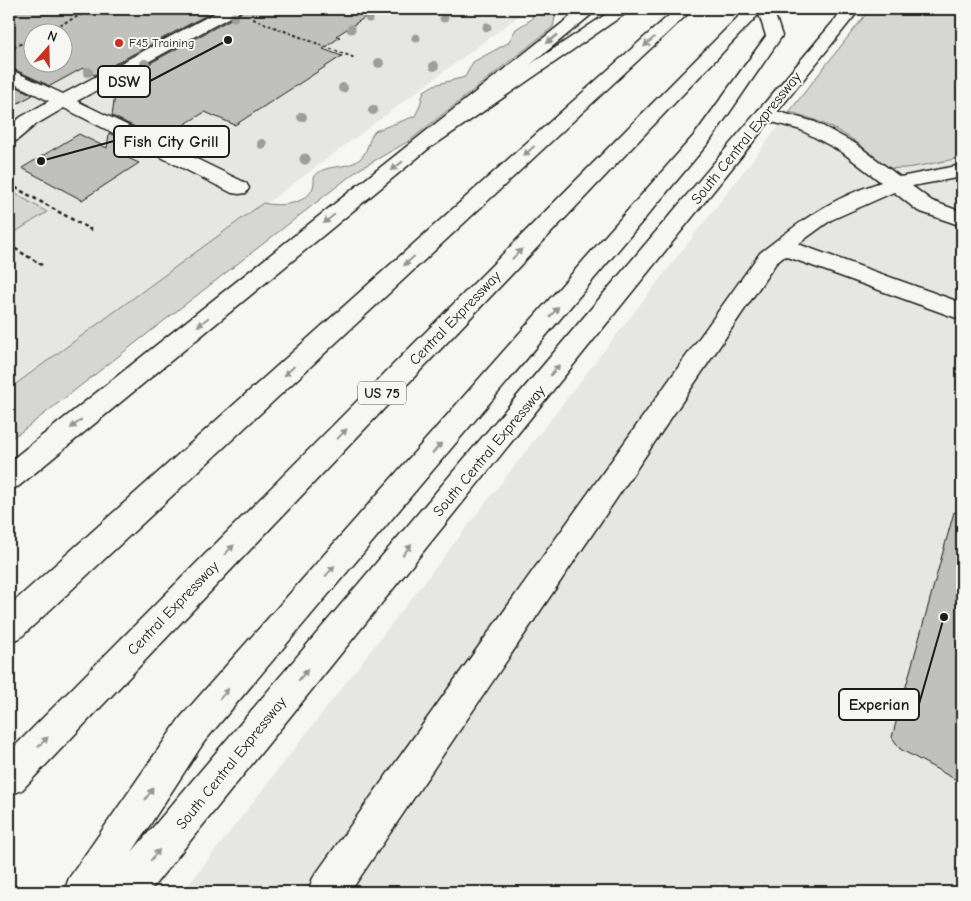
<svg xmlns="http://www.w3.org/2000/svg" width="971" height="901" font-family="'Comic Neue',sans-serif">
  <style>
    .built { fill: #e6e6e2; fill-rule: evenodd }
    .green { fill: #d6d6d2; stroke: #797977 }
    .building { fill: #c0c0bd; stroke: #1c1c1c; fill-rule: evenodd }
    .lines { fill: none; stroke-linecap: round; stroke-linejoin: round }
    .minor-casing { stroke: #1c1c1c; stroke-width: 3 }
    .major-casing { stroke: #1c1c1c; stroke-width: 3 }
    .highway-casing { stroke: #1c1c1c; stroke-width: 3 }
    .path-far1 { stroke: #1c1c1c; stroke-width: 2; stroke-dasharray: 3 2.5; stroke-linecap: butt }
    .path { stroke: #1c1c1c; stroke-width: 2.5; stroke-dasharray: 4 3; stroke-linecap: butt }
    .minor { fill: #f6f6f2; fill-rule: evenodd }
    .major { fill: #f6f6f2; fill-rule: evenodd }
    .highway { fill: #f6f6f2; fill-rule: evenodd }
    .tree { fill: #9d9d9b }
    .oneway { fill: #949492 }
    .poi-dot { fill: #c8321e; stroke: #f6f6f2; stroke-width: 2 }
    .labels { text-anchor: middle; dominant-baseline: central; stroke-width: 4; stroke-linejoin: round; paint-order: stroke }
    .far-poi-label { font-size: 12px; fill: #1c1c1c; stroke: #f6f6f2; text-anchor: start }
    .shield { fill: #f6f6f2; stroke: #5d5d5c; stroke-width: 1 }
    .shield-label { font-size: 14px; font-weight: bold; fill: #1c1c1c }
    .street-label { font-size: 15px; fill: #1c1c1c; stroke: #f6f6f2 }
    .leader { fill: none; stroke: #1c1c1c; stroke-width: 2 }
    .callout-dot { fill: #1c1c1c; stroke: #f6f6f2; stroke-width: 2 }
    .callout { fill: #f6f6f2; stroke: #1c1c1c; stroke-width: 2 }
    .callout-label { font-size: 16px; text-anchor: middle; font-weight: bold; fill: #1c1c1c }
  </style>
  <rect width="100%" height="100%" fill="#f6f6f2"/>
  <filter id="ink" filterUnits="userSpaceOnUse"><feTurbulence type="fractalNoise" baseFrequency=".02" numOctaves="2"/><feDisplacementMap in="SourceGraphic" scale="10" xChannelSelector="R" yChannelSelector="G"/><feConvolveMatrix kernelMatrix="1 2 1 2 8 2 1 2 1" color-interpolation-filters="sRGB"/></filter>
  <g filter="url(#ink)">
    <path class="built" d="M 9,9 L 528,9 L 9,395 ZM 32,32 L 62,32 L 62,62 L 32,62 Z
      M 870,9 L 962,9 L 962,892 L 183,892 Z"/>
    <path class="green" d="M 524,9 L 557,9 L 553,27 L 409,141 L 358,170 L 21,432 L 9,439 L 9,389 L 263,203 C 283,208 317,203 314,177 C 325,163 343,170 357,161 C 369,154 367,140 375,131 L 415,116 L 419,108 L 424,91 L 434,85 L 465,77 L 473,62 L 508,43 L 516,29 L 532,19 L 532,13 Z
      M 870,9 L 962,9 L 962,158 C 944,160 905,171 890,168 C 879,165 868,150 859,144 C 840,130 812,117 789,112 Z
      M 9,190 L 47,212 L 9,236 Z"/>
    <path class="building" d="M 9,9 L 218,9 L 94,75 L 83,68 L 50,86 L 9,67 ZM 32,32 L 62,32 L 62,62 L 32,62 Z
      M 243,9 L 378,9 L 336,36 L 340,37 L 323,49 L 342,56 L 235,125 L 205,112 L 160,139 L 112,116 L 116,88 L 110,85 L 240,14 Z
      M 9,83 L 33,95 L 9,108 Z
      M 109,133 L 142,150 L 128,158 L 139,163 L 82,200 L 22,168 L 79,134 L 107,148 Z
      M 954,512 L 962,514 L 962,783 L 900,749 L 892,737 Z"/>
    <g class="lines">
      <defs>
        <path id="minor" d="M 222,9 L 241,9 L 239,12 L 77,101 L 246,183 L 249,188 L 246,193 L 239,194 L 232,193 L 64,108 L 35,125 L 16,141 L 9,143 L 9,127 L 21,117 L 49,101 L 9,81 L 9,69 L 63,94 Z
          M 765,108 L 815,122 L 856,144 L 900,177 L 962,165 L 962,177 L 912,186 L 932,201 L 962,212 L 962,226 L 918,211 L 894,192 L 831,220 L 798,244 L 962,303 L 962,320 L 785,256 L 776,263 L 350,892 L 308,892 L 313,878 L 760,253 C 802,220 830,199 881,182 L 842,152 L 801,130 L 758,118 L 756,114 L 758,110 Z"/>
        <path id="major" d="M 580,9 L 598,9 L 19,486 L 9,490 L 9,462 Z
          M 844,9 L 860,9 L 149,892 L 105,892 L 110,878 Z"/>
        <path id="highway" d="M 614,9 L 632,9 L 433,146 L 419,146 L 416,142 L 419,138 Z
          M 676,9 L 693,9 L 20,638 L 9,642 L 9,606 Z
          M 746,9 L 773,9 L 782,36 L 710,141 L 204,742 L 106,892 L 64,892 L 69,878 L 180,718 L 696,133 L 766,36 L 759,14 L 22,790 L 9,795 L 9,752 Z"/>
      </defs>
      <use href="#minor" class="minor-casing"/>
      <use href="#major" class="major-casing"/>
      <use href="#highway" class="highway-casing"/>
      <path class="path-far1" d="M 253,19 L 355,58
        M 45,32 L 93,9
        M 9,50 L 32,38"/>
      <path class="path" d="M 9,184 L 93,231
        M 9,245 L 42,265"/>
      <use href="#minor" class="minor"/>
      <use href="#major" class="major"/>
      <use href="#highway" class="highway"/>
    </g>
    <g class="tree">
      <circle cx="234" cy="17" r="4.5"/>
      <circle cx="369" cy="18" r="4.5"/>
      <circle cx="444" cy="18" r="4.5"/>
      <circle cx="487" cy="27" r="4.5"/>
      <circle cx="351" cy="29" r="4.5"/>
      <circle cx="416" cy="38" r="4.5"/>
      <circle cx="379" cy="63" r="5"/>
      <circle cx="145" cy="64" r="5"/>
      <circle cx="434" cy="66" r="5"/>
      <circle cx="88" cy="72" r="5"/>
      <circle cx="343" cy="88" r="5"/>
      <circle cx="373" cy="110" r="5"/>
      <circle cx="302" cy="117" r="5"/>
      <circle cx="262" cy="144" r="5"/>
      <circle cx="305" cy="159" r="5.5"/>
    </g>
    <defs><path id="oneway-solid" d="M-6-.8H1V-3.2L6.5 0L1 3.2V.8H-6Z" transform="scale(1.25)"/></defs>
    <g class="oneway">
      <use href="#oneway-solid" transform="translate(552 39) rotate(141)"/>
      <use href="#oneway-solid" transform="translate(649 42) rotate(138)"/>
      <use href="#oneway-solid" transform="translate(529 151) rotate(138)"/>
      <use href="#oneway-solid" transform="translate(397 166) rotate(142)"/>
      <use href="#oneway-solid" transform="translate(329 219) rotate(141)"/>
      <use href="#oneway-solid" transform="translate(517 254) rotate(-46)"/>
      <use href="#oneway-solid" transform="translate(409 261) rotate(138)"/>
      <use href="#oneway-solid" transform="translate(554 312) rotate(-49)"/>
      <use href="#oneway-solid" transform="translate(203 322) rotate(141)"/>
      <use href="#oneway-solid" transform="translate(555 370) rotate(-50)"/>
      <use href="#oneway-solid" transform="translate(289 371) rotate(138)"/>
      <use href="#oneway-solid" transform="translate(76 424) rotate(141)"/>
      <use href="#oneway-solid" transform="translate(342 434) rotate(-46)"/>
      <use href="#oneway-solid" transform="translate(437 448) rotate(-49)"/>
      <use href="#oneway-solid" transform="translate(229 550) rotate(-46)"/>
      <use href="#oneway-solid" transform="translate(407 550) rotate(-50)"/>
      <use href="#oneway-solid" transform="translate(330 571) rotate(-49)"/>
      <use href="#oneway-solid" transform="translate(303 675) rotate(-50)"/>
      <use href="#oneway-solid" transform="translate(224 694) rotate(-49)"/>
      <use href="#oneway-solid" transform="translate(43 742) rotate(-46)"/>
      <use href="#oneway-solid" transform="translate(149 794) rotate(-56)"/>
      <use href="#oneway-solid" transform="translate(155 855) rotate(-51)"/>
    </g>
  </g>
  <circle class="poi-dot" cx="119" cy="43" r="5"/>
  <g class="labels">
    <g class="far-poi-label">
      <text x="129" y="43">F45 Training</text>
    </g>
    <rect class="shield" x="358" y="381.5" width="48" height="23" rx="4"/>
    <g class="shield-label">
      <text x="382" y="393">US 75</text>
    </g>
    <g class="street-label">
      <text transform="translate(746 138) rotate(-51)">South Central Expressway</text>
      <text transform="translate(455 318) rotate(-46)">Central Expressway</text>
      <text transform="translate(489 451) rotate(-50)">South Central Expressway</text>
      <text transform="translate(173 608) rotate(-46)">Central Expressway</text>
      <text transform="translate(231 763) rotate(-51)">South Central Expressway</text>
    </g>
  </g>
  <path class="leader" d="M228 40L150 81M41 161L114 141M944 617L919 704"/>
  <g class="callout-dot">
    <circle cx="228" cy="40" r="5"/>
    <circle cx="41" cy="161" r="5"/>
    <circle cx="944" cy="617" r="5"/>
  </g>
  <g class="callout">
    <rect x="98" y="66" width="52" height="31" rx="5"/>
    <rect x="114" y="126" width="115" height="31" rx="5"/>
    <rect x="839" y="689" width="80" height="31" rx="5"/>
  </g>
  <g class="callout-label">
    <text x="124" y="87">DSW</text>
    <text x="171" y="147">Fish City Grill</text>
    <text x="879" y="710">Experian</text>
  </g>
  <rect width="971" height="901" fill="none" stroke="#f6f6f2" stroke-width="30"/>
  <rect x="15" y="15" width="941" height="871" fill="none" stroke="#1c1c1c" stroke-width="2" filter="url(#ink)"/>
  <g transform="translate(48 48) rotate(20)"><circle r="24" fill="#f6f6f2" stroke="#9f9f9c"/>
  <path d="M0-4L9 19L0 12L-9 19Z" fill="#c8321e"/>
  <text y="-8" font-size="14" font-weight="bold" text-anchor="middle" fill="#1c1c1c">N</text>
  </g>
</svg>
